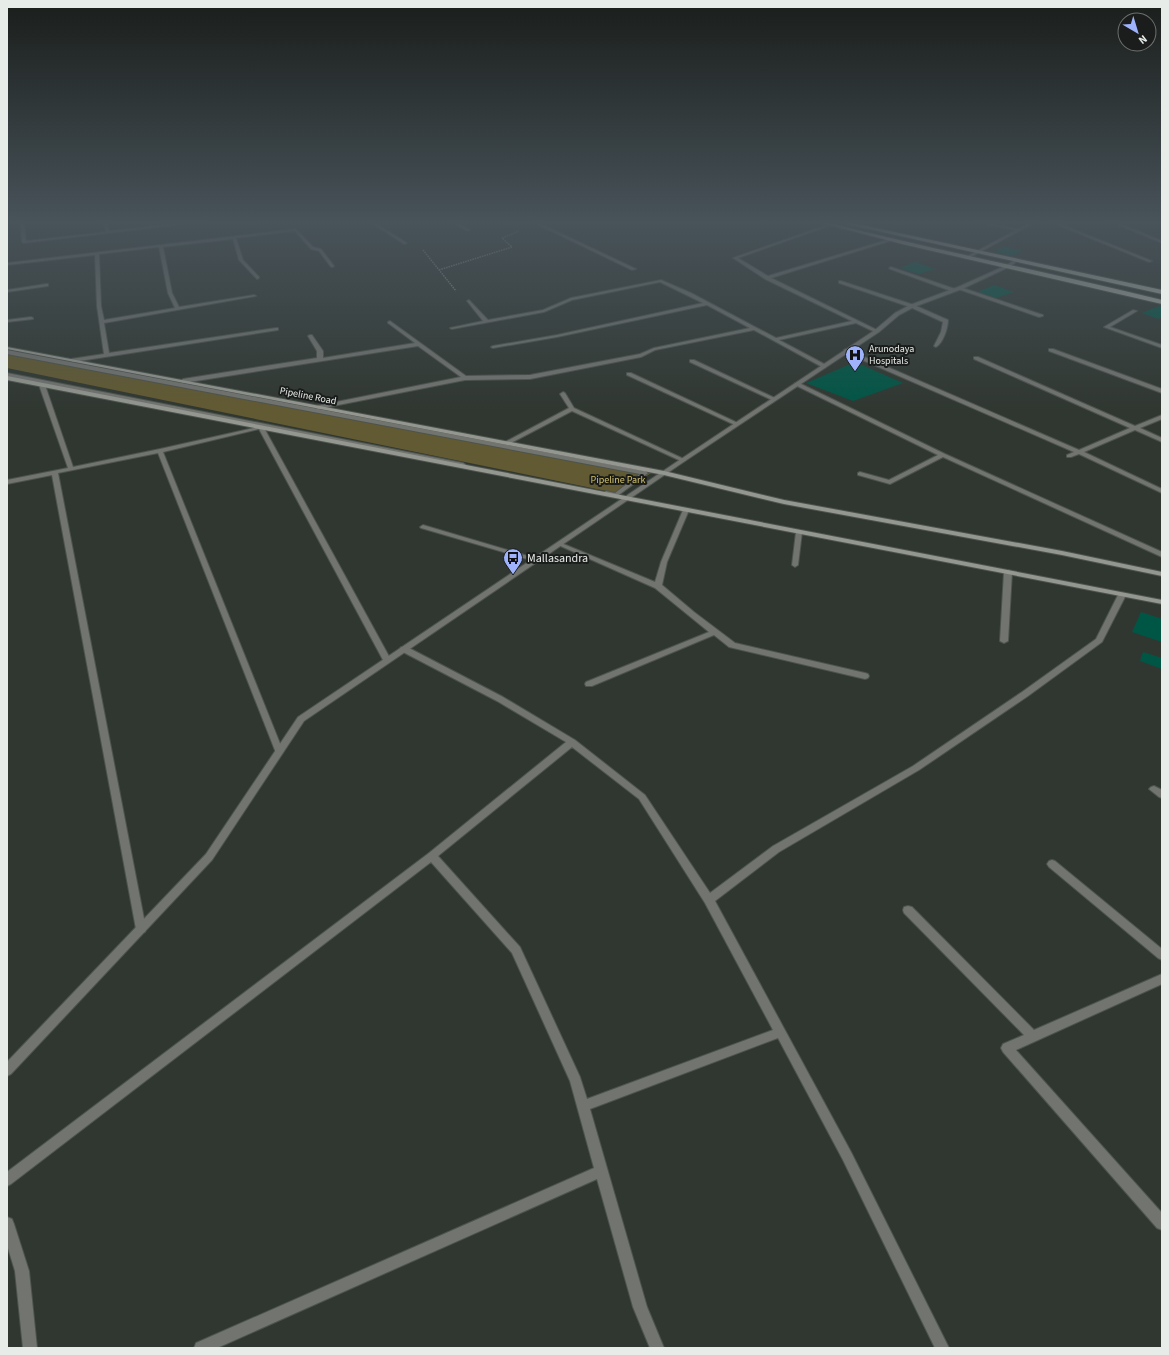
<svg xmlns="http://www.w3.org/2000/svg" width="1169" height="1355" font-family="'Source Sans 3',sans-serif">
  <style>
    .green { fill: #625a32 }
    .building { fill: #005645 }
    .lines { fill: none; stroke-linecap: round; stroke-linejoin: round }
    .service-casing { stroke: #4d544e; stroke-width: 2 }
    .pedestrian-casing { stroke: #4d544e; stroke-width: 2 }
    .minor-casing { stroke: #4d544e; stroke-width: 2 }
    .tertiary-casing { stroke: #4d544e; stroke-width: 2 }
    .secondary-casing { stroke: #4d544e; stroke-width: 2 }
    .primary-casing { stroke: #4d544e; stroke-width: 2 }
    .path { stroke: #8a8f8a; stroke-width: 1.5; stroke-dasharray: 1.5 1; stroke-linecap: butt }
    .service { fill: #727470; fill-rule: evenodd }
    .pedestrian { fill: #727470; fill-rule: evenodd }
    .minor { fill: #727470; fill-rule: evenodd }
    .tertiary { fill: #727470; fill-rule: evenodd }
    .secondary { fill: #949790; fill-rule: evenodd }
    .primary { fill: #aeb1a9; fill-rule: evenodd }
    .labels { text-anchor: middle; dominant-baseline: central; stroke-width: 4; stroke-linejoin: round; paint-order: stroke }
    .far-poi-label { font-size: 10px; fill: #e8ece8; stroke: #1a1d1b; text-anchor: start }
    .far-street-label { font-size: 10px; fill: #e8ece8; stroke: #1a1d1b }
    .far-park-label { font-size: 10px; fill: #d1c06c; stroke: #1a1d1b }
    .poi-label { font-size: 12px; fill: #e8ece8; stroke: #1a1d1b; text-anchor: start }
  </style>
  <rect width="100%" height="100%" fill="#303731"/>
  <path class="green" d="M 7,351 L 651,473 L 621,494 L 7,368 Z"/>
  <path class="building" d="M 1004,246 L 1023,251 L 1013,256 L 994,252 Z
    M 915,262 L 935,269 L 919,274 L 900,268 Z
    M 994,285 L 1014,292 L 996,298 L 977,292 Z
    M 1159,306 L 1162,307 L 1162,316 L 1158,319 L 1142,313 Z
    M 855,362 L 903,383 L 853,401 L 806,383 Z
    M 1141,612 L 1162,619 L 1162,642 L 1132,632 Z
    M 1143,652 L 1162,658 L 1162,669 L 1140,661 Z"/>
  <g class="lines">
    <defs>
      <path id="service" d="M 686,508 L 689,510 L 667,562 L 662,585 L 694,612 L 735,643 L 865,673 L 868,674 L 869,676 L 868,678 L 865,679 L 729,647 L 714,635 L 592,686 L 586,686 L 585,684 L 586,682 L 709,632 L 655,588 L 556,544 L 559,542 L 561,543 L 655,582 L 661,562 L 683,510 Z
        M 799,530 L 802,532 L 798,565 L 795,567 L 792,565 L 796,532 Z
        M 1008,570 L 1012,572 L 1008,641 L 1004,643 L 1000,641 L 1004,572 Z"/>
      <path id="pedestrian" d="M 7,350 L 645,471 L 648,473 L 616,497 L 604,494 L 603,493 L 606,491 L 615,493 L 640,474 L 7,354 Z
        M 7,373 L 463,463 L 466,465 L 463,467 L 7,377 Z"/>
      <path id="minor" d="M 7,221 L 18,221 L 7,223 Z
        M 20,221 L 24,221 L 26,241 L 106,232 L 103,221 L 107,221 L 109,231 L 199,221 L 210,221 L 24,243 L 22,242 Z
        M 368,221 L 372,221 L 407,243 L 404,244 Z
        M 449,221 L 454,221 L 470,230 L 467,231 Z
        M 530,221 L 535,221 L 636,269 L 632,270 Z
        M 838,221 L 843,221 L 738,258 L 768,276 L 890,239 L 890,241 L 771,278 L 879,331 L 875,332 L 856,323 L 779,340 L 826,365 L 826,367 L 824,368 L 754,330 L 655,350 L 641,357 L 530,379 L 465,380 L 318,409 L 315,407 L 316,406 L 461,377 L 418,346 L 183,383 L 180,381 L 183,379 L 317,358 L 317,351 L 308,336 L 310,335 L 312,335 L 323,351 L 323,358 L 415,343 L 388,323 L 388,322 L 390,321 L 466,376 L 530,375 L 640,354 L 654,348 L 750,328 L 707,305 L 557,337 L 493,348 L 491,347 L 493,346 L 557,335 L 703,303 L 660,282 L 572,300 L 544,312 L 452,329 L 450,328 L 483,321 L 467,301 L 469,300 L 488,320 L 543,310 L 571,298 L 661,280 L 691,293 L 776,338 L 852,321 L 765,279 L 733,258 Z
        M 972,221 L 979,221 L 1021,230 L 1019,231 Z
        M 1048,221 L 1053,221 L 1152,261 L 1149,262 Z
        M 1109,221 L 1114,221 L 1162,241 L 1162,243 Z
        M 296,229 L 313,247 L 321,249 L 334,266 L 333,267 L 331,267 L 319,251 L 311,249 L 295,231 L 236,238 L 243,260 L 259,277 L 259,278 L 257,279 L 239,260 L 233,239 L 163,247 L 172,293 L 179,307 L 254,295 L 256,296 L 104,323 L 109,353 L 276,328 L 278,328 L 278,330 L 73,362 L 70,360 L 71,359 L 104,354 L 97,306 L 95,255 L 7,265 L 7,263 ZM 159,247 L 168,293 L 175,308 L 104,320 L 101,306 L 99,254 Z
        M 891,267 L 955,289 L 955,290 L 951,291 L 890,269 L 889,268 Z
        M 841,281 L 914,305 L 948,320 C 948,328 943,343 936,347 L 934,346 L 941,332 L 943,322 L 910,307 L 839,283 L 839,281 Z
        M 46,284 L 48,284 L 48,286 L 7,292 L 7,290 Z
        M 960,287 L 1043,315 L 1043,316 L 1039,317 L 958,289 L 958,288 Z
        M 1133,310 L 1137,311 L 1110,327 L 1162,345 L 1162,348 L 1104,327 Z
        M 31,317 L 33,318 L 33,319 L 7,322 L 7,320 Z
        M 846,349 L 1079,450 L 1130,428 L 974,359 L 974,357 L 978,357 L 1135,426 L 1162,415 L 1162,419 L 1140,428 L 1162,438 L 1162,442 L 1135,430 L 1084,452 L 1162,489 L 1162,493 L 1079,454 L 1071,457 L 1067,457 L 1067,455 L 1074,452 L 844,352 L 844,350 Z
        M 1049,349 L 1053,349 L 1162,389 L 1162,393 L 1049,351 Z
        M 690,360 L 694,360 L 777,399 L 772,400 L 690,362 Z
        M 627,373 L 631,373 L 740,424 L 735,425 L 627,375 Z
        M 42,383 L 45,385 L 73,467 L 160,449 L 263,426 L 391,660 L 387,663 L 383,660 L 259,429 L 163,452 L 283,751 L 282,753 L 276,753 L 158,453 L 58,473 L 146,929 L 145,932 L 141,933 L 137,932 L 136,929 L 52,475 L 7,484 L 7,480 L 68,468 L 39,385 Z
        M 795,383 L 799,383 L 945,454 L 1162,552 L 1162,557 L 943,457 L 890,484 L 858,475 L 858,473 L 860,472 L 889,480 L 938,455 L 795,385 Z
        M 563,392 L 565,393 L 574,408 L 686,460 L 683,462 L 681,461 L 572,411 L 509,444 L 505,444 L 505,442 L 569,408 L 560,394 Z
        M 423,525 L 538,559 L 539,560 L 538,561 L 534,561 L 421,528 L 420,527 Z
        M 1119,593 L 1122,593 L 1126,595 L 1102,642 L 1028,696 L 919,770 L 779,852 L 715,901 L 851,1152 L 949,1348 L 935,1348 L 843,1160 L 778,1038 L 590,1109 L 647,1307 L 664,1348 L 650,1348 L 633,1307 L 597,1179 L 217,1348 L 194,1348 L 196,1343 L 594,1168 L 570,1081 L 512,953 L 431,862 L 11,1184 L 7,1186 L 7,1172 L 429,853 L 566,742 L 497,701 L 401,651 L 400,649 L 401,647 L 407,647 L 503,697 L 575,740 L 645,795 L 710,893 L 773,846 L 913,766 L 1022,692 L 1096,639 ZM 572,747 L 639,799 L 705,903 L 773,1030 L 587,1099 L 580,1077 L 520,947 L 438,856 Z
        M 1154,786 L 1162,790 L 1162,798 L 1159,797 L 1149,789 L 1151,787 Z
        M 1052,860 L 1055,861 L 1162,949 L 1162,960 L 1158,958 L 1049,867 L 1047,864 L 1049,861 Z
        M 908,906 L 912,907 L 1034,1030 L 1162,974 L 1162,984 L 1016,1050 L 1162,1213 L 1162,1230 L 1157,1228 L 1003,1052 L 1001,1048 L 1003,1044 L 1024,1035 L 904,913 L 903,910 L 904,907 Z"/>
      <path id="tertiary" d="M 1033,221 L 1038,221 L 967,259 L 964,258 Z
        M 1016,259 L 1019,260 L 1009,267 L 962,289 L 914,307 L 899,315 L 879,332 L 685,461 L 304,721 L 212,860 L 11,1074 L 7,1076 L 7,1062 L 206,854 L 298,717 L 681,459 L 875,330 L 895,313 L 910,305 L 958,287 L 1007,265 Z
        M 7,1217 L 12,1219 L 14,1224 L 29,1271 L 37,1348 L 23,1348 L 15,1271 L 7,1245 Z"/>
      <path id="secondary" d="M 7,347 L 664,471 L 784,500 L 1062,551 L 1162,572 L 1162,576 L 1062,555 L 784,504 L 664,475 L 7,349 Z
        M 7,376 L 1162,600 L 1162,604 L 7,380 Z"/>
      <path id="primary" d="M 814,221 L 821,221 C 934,250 1049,272 1162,300 L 1162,304 L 902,244 Z
        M 848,222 L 1162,290 L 1162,294 L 846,224 Z"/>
    </defs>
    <use href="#service" class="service-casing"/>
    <use href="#pedestrian" class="pedestrian-casing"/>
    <use href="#minor" class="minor-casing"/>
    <use href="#tertiary" class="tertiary-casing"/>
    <use href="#secondary" class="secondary-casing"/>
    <use href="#primary" class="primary-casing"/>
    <path class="path" d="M 423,250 L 456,291
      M 439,270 L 512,247 L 502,238 L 519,231"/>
    <use href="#service" class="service"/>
    <use href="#pedestrian" class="pedestrian"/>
    <use href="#minor" class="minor"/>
    <use href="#tertiary" class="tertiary"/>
    <use href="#secondary" class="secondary"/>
    <use href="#primary" class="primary"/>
  </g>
  <linearGradient id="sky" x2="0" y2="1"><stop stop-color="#1a1e1b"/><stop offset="0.54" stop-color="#48535a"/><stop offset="1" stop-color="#48535a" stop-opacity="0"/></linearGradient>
  <rect width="1169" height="411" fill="url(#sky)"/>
  <defs>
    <symbol id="hospital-pin" viewBox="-11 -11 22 30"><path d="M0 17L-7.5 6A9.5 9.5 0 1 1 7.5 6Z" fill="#9fb3fd" stroke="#1a1d1b"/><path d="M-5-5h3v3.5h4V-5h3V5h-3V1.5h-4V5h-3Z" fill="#111"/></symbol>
    <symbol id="bus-pin" viewBox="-11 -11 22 30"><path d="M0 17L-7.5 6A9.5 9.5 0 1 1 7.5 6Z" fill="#9fb3fd" stroke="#1a1d1b"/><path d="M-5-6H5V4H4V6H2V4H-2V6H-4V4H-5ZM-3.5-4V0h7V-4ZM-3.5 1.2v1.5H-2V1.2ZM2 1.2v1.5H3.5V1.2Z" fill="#111"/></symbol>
  </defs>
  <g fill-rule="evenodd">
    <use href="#hospital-pin" x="844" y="344" width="22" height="30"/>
    <use href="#bus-pin" x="502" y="547" width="22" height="30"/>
  </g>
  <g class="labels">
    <g class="far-poi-label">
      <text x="869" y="349">Arunodaya<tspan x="869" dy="12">Hospitals</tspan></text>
    </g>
    <g class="far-street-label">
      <text transform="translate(308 396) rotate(11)">Pipeline Road</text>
    </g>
    <g class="far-park-label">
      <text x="618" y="480">Pipeline Park</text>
    </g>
    <g class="poi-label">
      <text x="527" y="558">Mallasandra</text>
    </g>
  </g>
  <rect width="1169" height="1355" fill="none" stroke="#e8ece8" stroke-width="16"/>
  <g transform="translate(1137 32) rotate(142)"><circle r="19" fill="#1a1d1b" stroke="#6c706d"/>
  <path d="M0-3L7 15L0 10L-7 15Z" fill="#9fb3fd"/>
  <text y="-6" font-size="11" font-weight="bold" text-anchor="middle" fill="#e8ece8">N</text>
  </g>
</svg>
